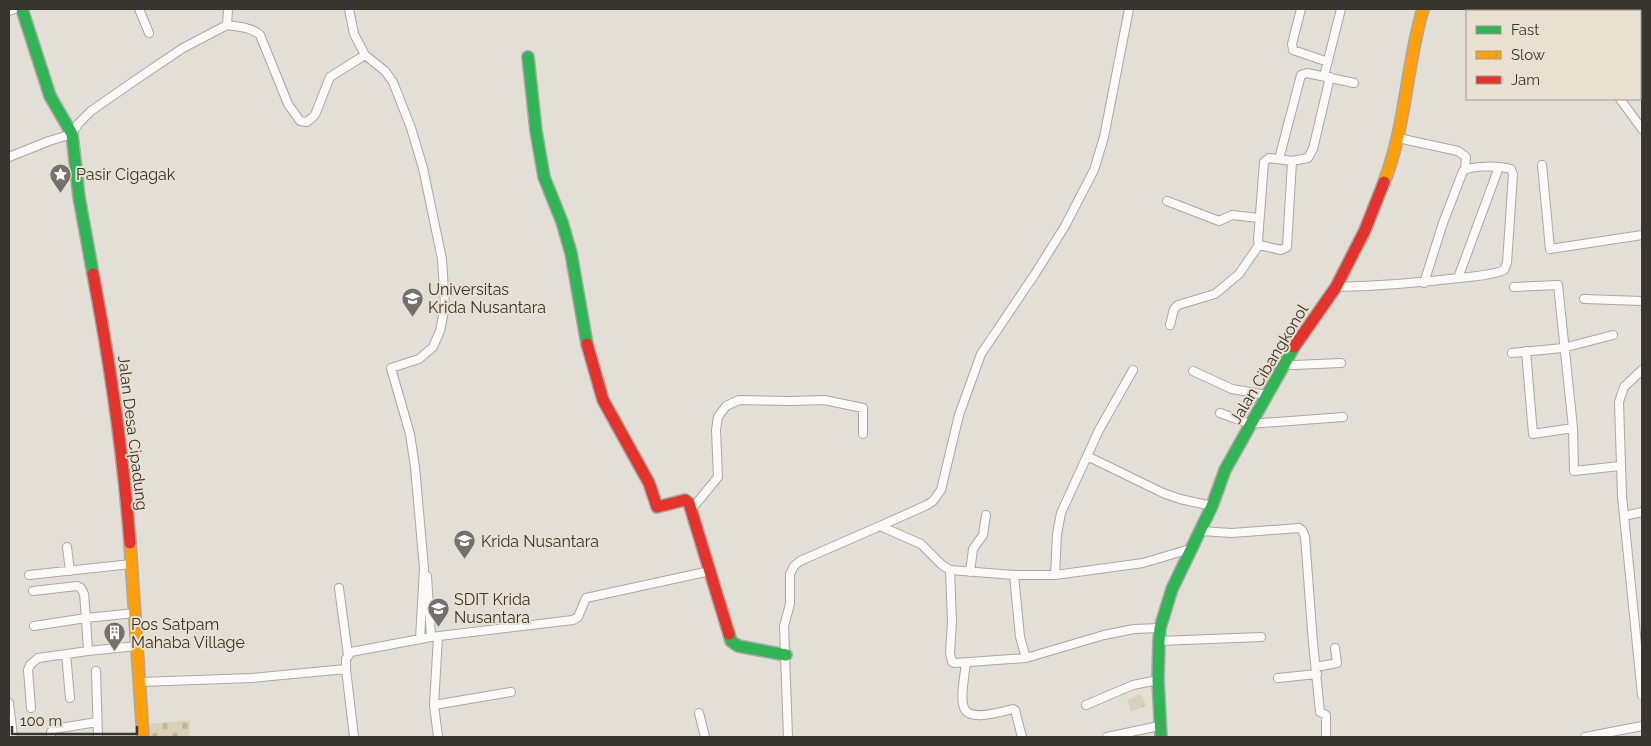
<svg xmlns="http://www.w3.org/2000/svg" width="1651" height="746" font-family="Raleway,sans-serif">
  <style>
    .cemetery { fill: url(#cemetery-stones) }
    .park { fill: url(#park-tufts) }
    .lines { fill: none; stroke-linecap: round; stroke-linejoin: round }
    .street-casing { stroke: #aba8a2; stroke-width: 10 }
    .fast-casing { stroke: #aba8a2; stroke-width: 14 }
    .slow-casing { stroke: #aba8a2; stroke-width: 14 }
    .jam-casing { stroke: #aba8a2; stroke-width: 14 }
    .street { stroke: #fbfaf9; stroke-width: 8 }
    .fast { stroke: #30b455; stroke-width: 11 }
    .slow { stroke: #ff9f0a; stroke-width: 11 }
    .jam { stroke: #e5322d; stroke-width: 11 }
    .labels { text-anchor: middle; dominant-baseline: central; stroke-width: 4; stroke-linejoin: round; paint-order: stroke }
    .poi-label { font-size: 16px; fill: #38342f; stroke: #e9e0d1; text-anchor: start }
    .street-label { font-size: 16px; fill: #38342f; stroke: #e9e0d1 }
  </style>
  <defs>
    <pattern id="cemetery-stones" width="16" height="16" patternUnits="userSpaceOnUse" patternTransform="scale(1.25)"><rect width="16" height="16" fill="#dcd0b8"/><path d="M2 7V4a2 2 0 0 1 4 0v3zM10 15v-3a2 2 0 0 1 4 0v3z" fill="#beb39e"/></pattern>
    <pattern id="park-tufts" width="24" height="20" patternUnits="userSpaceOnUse" patternTransform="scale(1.25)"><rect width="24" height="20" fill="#dcd0b8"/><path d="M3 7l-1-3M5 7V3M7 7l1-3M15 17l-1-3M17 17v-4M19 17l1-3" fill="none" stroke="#beb39e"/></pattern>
  </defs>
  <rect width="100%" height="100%" fill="#e3dfd7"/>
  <path class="cemetery" d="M 190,720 L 189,737 L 148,737 L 147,724 Z"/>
  <path class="park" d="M 1141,694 L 1146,706 L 1131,712 L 1127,700 Z"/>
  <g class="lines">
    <defs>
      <path id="street" d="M 139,9 L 149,33
        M 1301,9 L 1292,44 L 1293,50 L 1328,62
        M 1580,9 L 1582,11
        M 1631,9 L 1632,11
        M 9,11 L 14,9
        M 227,25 C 239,27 251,27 260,35 L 288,104 L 300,121 L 307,122 L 315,115 L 330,77 L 365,55 L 354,34 L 349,9
        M 1640,33 L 1642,40
        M 365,55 L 385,71 L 393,82 L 411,128 L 423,168 L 442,259 L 445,306 L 440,331 L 433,347 L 419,359 L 391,368 L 410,434 L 415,467 L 424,568 L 420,639
        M 1324,76 L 1341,9
        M 1620,99 L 1642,129
        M 1398,138 L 1458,151 L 1466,157 L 1465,170
        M 9,157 L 49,141 L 72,134 L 78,124 L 91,111 L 137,79 L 183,48 L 227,25 L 228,9
        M 1279,159 L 1301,75 L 1307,73 L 1354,83
        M 1542,165 L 1550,249 L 1642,235
        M 1167,201 L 1219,221 L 1232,215 L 1259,218
        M 1259,245 L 1281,250 L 1287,247 L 1292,161
        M 1458,278 L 1499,167
        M 1336,287 C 1377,286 1418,283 1459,278 C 1473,276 1491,276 1504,270 L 1507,263 L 1513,174 L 1511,169 C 1500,166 1472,165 1463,171 L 1443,223 L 1424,283
        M 1514,287 L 1558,285 L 1573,428 L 1574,471 L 1620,466
        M 1584,299 L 1642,301
        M 1170,325 L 1174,309 L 1178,305 L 1215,294 L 1239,274 L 1259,245 L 1258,240 L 1264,162 L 1269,158 L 1292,161 L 1308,158 L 1313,149 L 1330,77
        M 1526,351 L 1533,434 L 1573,428
        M 1512,353 L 1563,348 L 1613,335
        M 1285,364 L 1294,365 L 1341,363
        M 1642,370 L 1624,387 L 1619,402 L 1622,496 L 1642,695
        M 1193,371 L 1232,389 L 1267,395
        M 1220,413 L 1250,424 L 1343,417
        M 1087,456 L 1163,493 L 1180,499 L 1212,506
        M 691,510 L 718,477 L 716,430 L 718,417 L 726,406 L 739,400 L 791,401 L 824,400 L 863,408 L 863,434
        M 1624,516 L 1642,512
        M 880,526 L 927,505 L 933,501 L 941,490 L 959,415 L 981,354 L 1035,274 L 1065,226 L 1094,170 L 1104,137 L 1129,9
        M 1200,531 L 1232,533 L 1299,528 L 1302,530 L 1305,537 L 1313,643 L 1320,712 L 1326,715 L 1326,737
        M 67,547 L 70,571
        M 950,570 L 952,622 L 950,653 L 952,662 L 955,663 L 1026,658 L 1104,635 L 1134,629 L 1160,628
        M 970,572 L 973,549 L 983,535 L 986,515
        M 29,575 L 131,564
        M 1014,575 L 1020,637 L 1026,658
        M 1055,575 L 1057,534 L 1061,513 L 1099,430 L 1133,370
        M 427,576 L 431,637
        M 339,588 L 348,655
        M 33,591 L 77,586 L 81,588 L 84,594 L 86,618 L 34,626
        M 135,613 L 86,618 L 88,651 L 137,646
        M 438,637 L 434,705 L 438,737
        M 1159,641 L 1261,637
        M 66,654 L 70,698
        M 966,663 C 959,713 956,724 1013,709 L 1015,710 L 1022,737
        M 1316,667 L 1337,663 L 1335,648
        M 346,669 L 354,737
        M 96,671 L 98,737
        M 1278,678 L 1317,674
        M 140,682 L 252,678 L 346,669 L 346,659 L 351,652 L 431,637 L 573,620 L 578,617 L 586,598 L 710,571
        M 9,703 L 13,736 L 9,736
        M 434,705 L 511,692
        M 1086,705 L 1133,685 L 1158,680
        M 31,708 L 28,670 L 30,665 L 38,658 L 88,651
        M 699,713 L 705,737
        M 51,737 L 51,732 L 54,729 L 97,722
        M 788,737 L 784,626 L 790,604 L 790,574 L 794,566 L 800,561 L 880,526 L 921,544 L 942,565 L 950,570 L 1014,575 L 1055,575 L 1143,563 L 1190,549
        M 1107,737 L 1159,726
        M 1585,737 L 1642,726"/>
      <path id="fast" d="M 22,9 L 50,96 L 72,134 L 79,197 L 93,274
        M 528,57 L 536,131 L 544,177 L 562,222 L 571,253 L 587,344
        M 729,634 L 731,641 L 738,646 L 786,655
        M 1161,737 L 1158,680 L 1159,641 L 1160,628 L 1172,589 L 1212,506 L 1225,470 L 1294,347"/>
      <path id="slow" d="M 1384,182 C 1406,127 1406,66 1423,9
        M 130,543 L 143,737"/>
      <path id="jam" d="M 93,274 C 110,363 123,453 130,543
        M 587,344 L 603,400 L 649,483 L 657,507 L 685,500 L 689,503 L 729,634
        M 1294,347 L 1336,287 L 1365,230 L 1384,182"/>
    </defs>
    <use href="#street" class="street-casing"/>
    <use href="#fast" class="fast-casing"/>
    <use href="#slow" class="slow-casing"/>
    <use href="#jam" class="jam-casing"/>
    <use href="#street" class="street"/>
    <use href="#fast" class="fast"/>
    <use href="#slow" class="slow"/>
    <use href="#jam" class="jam"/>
  </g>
  <defs>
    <symbol id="sight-pin" viewBox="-11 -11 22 30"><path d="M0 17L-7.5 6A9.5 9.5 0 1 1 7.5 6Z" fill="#74706a" stroke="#e9e0d1"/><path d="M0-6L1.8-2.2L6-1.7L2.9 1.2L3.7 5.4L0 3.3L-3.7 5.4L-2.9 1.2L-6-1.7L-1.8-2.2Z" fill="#fff"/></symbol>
    <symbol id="university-pin" viewBox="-11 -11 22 30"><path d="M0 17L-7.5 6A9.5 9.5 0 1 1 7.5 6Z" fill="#74706a" stroke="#e9e0d1"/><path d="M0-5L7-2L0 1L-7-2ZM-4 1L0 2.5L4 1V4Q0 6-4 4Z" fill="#fff"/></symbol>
    <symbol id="school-pin" viewBox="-11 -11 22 30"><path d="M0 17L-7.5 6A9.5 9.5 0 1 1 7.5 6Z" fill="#74706a" stroke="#e9e0d1"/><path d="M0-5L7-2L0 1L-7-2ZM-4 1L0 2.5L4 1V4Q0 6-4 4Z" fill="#fff"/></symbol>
    <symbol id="building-pin" viewBox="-11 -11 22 30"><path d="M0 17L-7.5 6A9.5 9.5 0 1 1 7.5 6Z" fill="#74706a" stroke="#e9e0d1"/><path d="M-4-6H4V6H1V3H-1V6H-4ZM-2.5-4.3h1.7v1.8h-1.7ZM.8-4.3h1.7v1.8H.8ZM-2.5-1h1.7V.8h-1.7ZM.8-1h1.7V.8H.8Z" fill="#fff"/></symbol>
  </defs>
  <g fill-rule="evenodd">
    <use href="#sight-pin" x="48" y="162" width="25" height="34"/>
    <use href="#university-pin" x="400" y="286" width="25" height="34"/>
    <use href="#school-pin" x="452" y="528" width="25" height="34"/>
    <use href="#school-pin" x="426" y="596" width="25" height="34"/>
    <use href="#building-pin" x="102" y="620" width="25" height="34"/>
  </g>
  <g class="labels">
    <g class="poi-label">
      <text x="76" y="174">Pasir Cigagak</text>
      <text x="428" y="289">Universitas<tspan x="428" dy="18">Krida Nusantara</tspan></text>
      <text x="481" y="541">Krida Nusantara</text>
      <text x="454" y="599">SDIT Krida<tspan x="454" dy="18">Nusantara</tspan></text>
      <text x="131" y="624">Pos Satpam<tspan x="131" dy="18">Mahaba Village</tspan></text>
    </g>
    <g class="street-label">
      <text transform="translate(1269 364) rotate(-59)">Jalan Cibangkonol</text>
      <text transform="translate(133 433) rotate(83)">Jalan Desa Cipadung</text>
    </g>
  </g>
  <rect width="1651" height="746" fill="none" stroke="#38342f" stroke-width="20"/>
  <rect x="1466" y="10" width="175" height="90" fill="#e9e0d1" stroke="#a29b90"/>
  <rect x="1476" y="26" width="25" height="8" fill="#30b455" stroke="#a29b90"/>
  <text x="1511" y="35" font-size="15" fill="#38342f">Fast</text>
  <rect x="1476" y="51" width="25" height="8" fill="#ff9f0a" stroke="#a29b90"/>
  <text x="1511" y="60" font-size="15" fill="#38342f">Slow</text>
  <rect x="1476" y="76" width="25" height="8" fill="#e5322d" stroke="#a29b90"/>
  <text x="1511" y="85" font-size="15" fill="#38342f">Jam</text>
  <path d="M12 726v8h125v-8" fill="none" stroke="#38342f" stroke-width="2.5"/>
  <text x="20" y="726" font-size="15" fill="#38342f" stroke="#e9e0d1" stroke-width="4" paint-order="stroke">100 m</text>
</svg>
